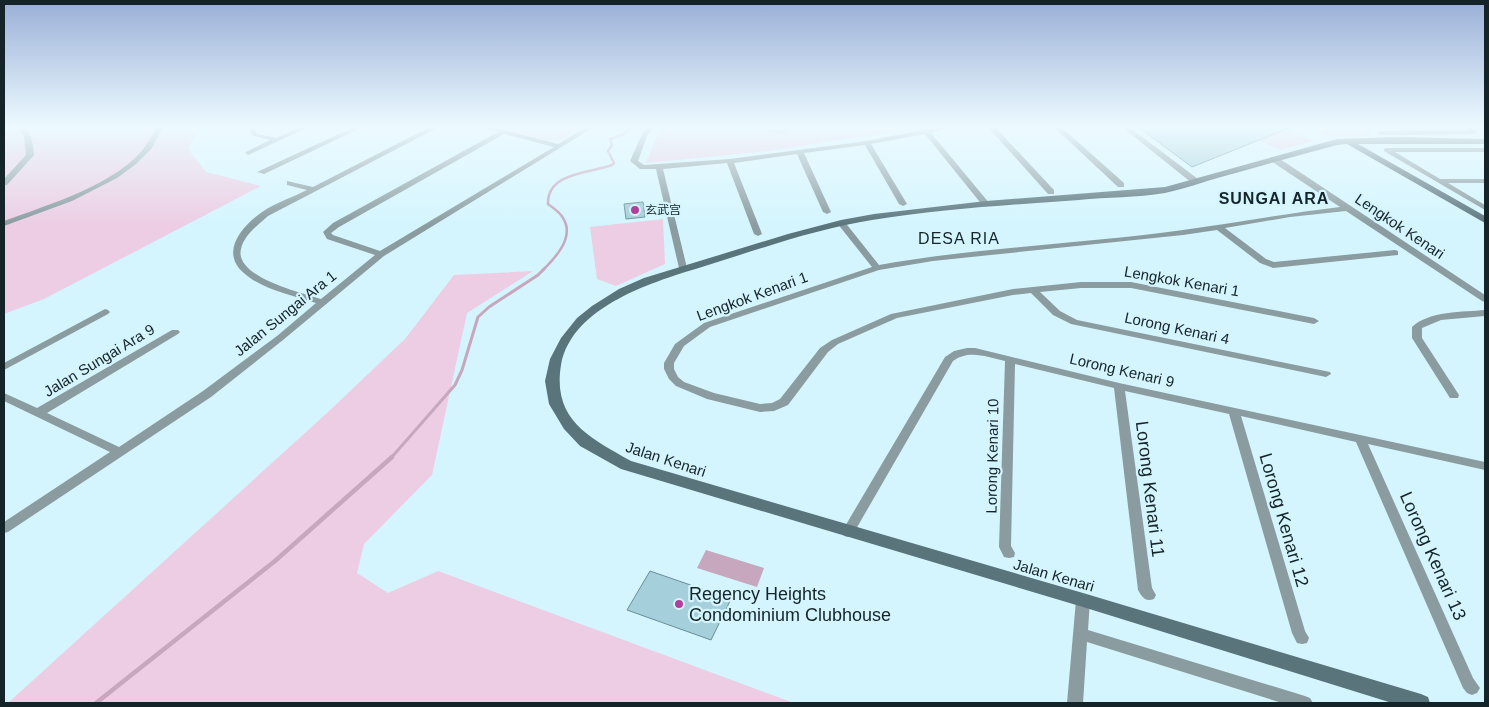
<svg xmlns="http://www.w3.org/2000/svg" width="1489" height="707" font-family="Arial,'Noto Sans SC',sans-serif">
  <style>
    .green { fill: #eccde3 }
    .water { fill: #c6a7bd }
    .lines { fill: none; stroke-linecap: round; stroke-linejoin: round }
    .stream-far2 { stroke: #c6a7bd; stroke-width: 2.5 }
    .stream-far1 { stroke: #c6a7bd; stroke-width: 3 }
    .stream { stroke: #c6a7bd; stroke-width: 4.5 }
    .building { fill: #a5cfda; stroke: #688f98 }
    .street { fill: #8a9ca0; fill-rule: evenodd }
    .secondary { fill: #5a747b; fill-rule: evenodd }
    .poi-dot { fill: #b1409c; stroke: #d4f5fe; stroke-width: 2 }
    .labels { text-anchor: middle; dominant-baseline: central; stroke-width: 4.5; stroke-linejoin: round; paint-order: stroke }
    .far-poi-label { font-size: 12px; fill: #152428; stroke: #d4f5fe; text-anchor: start }
    .street-label { font-size: 15px; fill: #152428; stroke: #d4f5fe }
    .far-district-label { font-size: 16px; font-weight: bold; letter-spacing: 1px; fill: #152428; stroke: #d4f5fe }
    .neighbourhood-label { font-size: 16px; letter-spacing: 1px; fill: #152428; stroke: #d4f5fe }
    .near-street-label { font-size: 18px; fill: #152428; stroke: #d4f5fe }
    .near-poi-label { font-size: 18px; fill: #152428; stroke: #d4f5fe; text-anchor: start }
  </style>
  <rect width="100%" height="100%" fill="#d4f5fe"/>
  <path class="green" d="M 4,127 L 199,127 L 188,149 L 206,172 L 261,186 L 44,299 L 4,314 Z
    M 497,127 L 581,127 L 561,140 L 549,141 Z
    M 671,127 L 723,128 L 750,132 L 756,127 L 922,127 L 769,151 L 646,163 L 659,131 Z
    M 1315,127 L 1365,127 L 1372,132 L 1369,135 L 1330,137 L 1312,130 Z
    M 1289,131 L 1313,141 L 1281,150 L 1252,138 Z
    M 663,219 L 665,264 L 616,286 L 597,279 L 590,227 Z
    M 533,271 L 467,313 L 432,475 L 364,544 L 357,573 L 388,593 L 438,571 L 794,703 L 8,703 L 327,413 L 405,339 L 454,275 Z"/>
  <path class="water" d="M 706,550 L 764,568 L 757,587 L 697,568 Z"/>
  <g class="lines">
    <path class="stream-far2" d="M 759,127 L 781,132 L 794,127
      M 838,127 L 856,127
      M 543,270 C 556,257 575,237 563,218 C 560,212 553,208 548,204 C 547,172 591,173 612,165 L 614,163 L 608,151 L 612,145 L 610,139 L 624,134 L 630,127"/>
    <path class="stream-far1" d="M 391,458 L 455,385 L 462,370 L 478,317 L 489,307 L 538,275 L 544,269"/>
    <path class="stream" d="M 96,703 L 275,561 L 392,457"/>
  </g>
  <path class="building" d="M 1138,127 L 1289,127 L 1289,128 L 1192,167 Z
    M 643,202 L 645,217 L 626,219 L 624,204 Z
    M 650,571 L 731,599 L 711,640 L 627,610 Z"/>
  <g class="lines">
    <path class="street" d="M 17,127 L 25,127 C 32,135 33,144 34,155 L 7,185 L 4,185 L 4,179 L 26,155 L 24,136 Z
      M 157,127 L 163,127 L 152,148 L 136,164 L 117,178 L 72,201 L 4,226 L 4,221 C 47,205 120,184 147,144 C 151,139 153,133 157,127 Z
      M 250,127 L 256,127 L 256,132 L 258,134 L 276,138 L 300,127 L 309,127 L 248,155 L 245,153 L 246,152 L 270,140 L 254,136 L 250,133 Z
      M 354,127 L 363,127 L 264,174 L 257,172 Z
      M 430,127 L 439,127 L 268,216 C 258,225 244,235 241,249 C 234,277 302,293 321,299 L 375,255 L 327,239 L 323,232 L 333,223 L 498,132 L 482,127 L 494,127 L 558,144 L 586,127 L 594,127 L 384,256 L 283,340 L 211,397 L 8,532 L 4,533 L 4,522 L 110,452 L 4,401 L 4,393 L 37,408 L 172,330 L 178,330 L 180,332 L 178,334 L 47,413 L 119,447 L 203,391 L 277,336 L 316,303 C 294,296 262,289 245,274 C 219,253 241,227 262,212 C 275,203 293,197 307,190 L 287,185 L 287,181 L 313,187 ZM 504,134 L 554,147 L 380,251 L 333,235 L 331,233 L 339,227 Z
      M 647,127 L 654,127 L 647,136 L 638,161 L 644,165 L 730,159 L 867,141 L 937,127 L 952,127 L 931,133 L 990,204 L 989,206 L 983,206 L 925,134 L 871,144 L 907,204 L 903,206 L 899,204 L 865,145 L 804,153 L 831,212 L 827,214 L 823,212 L 797,154 L 734,163 L 762,234 L 758,236 L 754,234 L 727,163 L 663,169 L 687,268 L 683,271 L 679,268 L 656,169 L 640,169 L 630,161 L 641,136 Z
      M 988,127 L 995,127 L 1054,190 L 1054,194 L 1048,194 Z
      M 1054,127 L 1061,127 L 1124,183 L 1124,187 L 1118,187 Z
      M 1122,127 L 1129,127 L 1198,179 L 1198,183 L 1192,183 Z
      M 1466,127 L 1473,127 L 1477,132 L 1474,134 L 1381,135 L 1378,133 L 1381,131 L 1468,130 Z
      M 1386,148 L 1485,148 L 1485,152 L 1395,152 L 1440,179 L 1485,179 L 1485,183 L 1448,183 L 1485,205 L 1485,210 L 1384,151 L 1384,149 Z
      M 1271,157 L 1277,157 L 1485,295 L 1485,302 L 1482,301 L 1346,211 L 1290,217 L 1225,228 L 1266,259 L 1274,262 L 1395,250 L 1398,251 L 1398,255 L 1273,268 L 1260,263 L 1217,230 L 1183,235 L 933,261 L 879,270 L 710,327 L 684,346 L 674,363 L 674,369 L 678,377 L 684,382 L 714,393 L 760,404 L 772,403 L 780,399 L 820,348 L 832,340 L 891,314 L 1013,289 L 1081,282 L 1131,282 L 1314,318 L 1319,321 L 1314,324 L 1131,288 L 1081,288 L 1040,292 L 1060,311 L 1077,320 L 1330,372 L 1331,374 L 1326,377 L 1071,324 L 1053,315 L 1031,293 L 1013,295 L 897,318 L 838,344 L 828,352 L 788,405 L 774,411 L 760,412 L 707,399 L 676,386 L 669,379 L 664,369 L 664,363 L 675,344 L 704,323 L 872,267 L 837,223 L 841,221 L 844,221 L 879,265 C 980,247 1082,244 1183,230 C 1236,223 1288,213 1340,207 L 1271,161 Z
      M 105,309 L 108,310 L 110,312 L 108,314 L 4,370 L 4,363 Z
      M 1485,310 L 1485,316 L 1441,320 L 1422,328 L 1422,338 L 1459,395 L 1458,398 L 1450,398 L 1412,338 L 1412,327 C 1428,311 1464,312 1485,310 Z
      M 967,348 L 975,348 L 1119,383 L 1485,462 L 1485,470 L 1368,444 L 1473,678 L 1480,688 L 1477,693 L 1472,695 L 1467,693 L 1463,688 L 1356,442 L 1241,416 L 1305,631 L 1309,638 L 1307,643 L 1302,644 L 1297,643 L 1292,633 L 1229,414 L 1125,391 L 1152,588 L 1156,595 L 1154,599 C 1145,602 1142,597 1138,590 L 1114,388 L 1015,364 L 1011,546 L 1015,553 L 1014,557 L 1009,558 L 1004,557 L 999,547 L 1005,361 C 987,357 969,349 953,361 L 852,536 L 848,537 L 844,536 L 842,532 L 844,528 L 945,357 L 954,351 Z
      M 1083,594 L 1088,596 L 1090,600 L 1088,630 L 1305,696 L 1310,698 L 1313,703 L 1282,703 L 1087,642 L 1083,703 L 1067,703 L 1076,600 L 1078,596 Z"/>
    <path class="secondary" d="M 1397,137 L 1485,139 L 1485,144 L 1358,144 L 1485,216 L 1485,223 L 1347,144 L 1337,145 C 1299,155 1260,166 1221,177 C 1203,182 1184,189 1165,193 C 1137,198 1107,197 1079,200 C 1010,205 941,209 872,220 C 815,229 760,249 705,266 C 656,281 572,305 561,365 C 552,420 590,438 631,461 L 1083,593 L 1421,694 L 1428,697 L 1430,703 L 1392,703 L 1083,607 L 621,469 L 580,446 L 564,429 L 549,404 L 545,381 L 550,359 L 561,338 L 577,318 L 592,306 L 619,289 L 644,278 L 788,234 L 841,220 L 874,214 L 986,201 L 1165,187 L 1337,139 Z"/>
  </g>
  <linearGradient id="sky" x2="0" y2="1"><stop stop-color="#9aafd7"/><stop offset="0.56" stop-color="#ecfaff"/><stop offset="1" stop-color="#ecfaff" stop-opacity="0"/></linearGradient>
  <rect width="1489" height="226" fill="url(#sky)"/>
  <g class="poi-dot">
    <circle cx="635" cy="210" r="5"/>
    <circle cx="679" cy="604" r="5"/>
  </g>
  <g class="labels">
    <g class="far-poi-label">
      <text x="645" y="210">玄武宫</text>
    </g>
    <g class="street-label">
      <text transform="translate(1400 226) rotate(34)">Lengkok Kenari</text>
      <text transform="translate(1182 281) rotate(10)">Lengkok Kenari 1</text>
      <text transform="translate(752 296) rotate(-20)">Lengkok Kenari 1</text>
      <text transform="translate(285 313) rotate(-39)">Jalan Sungai Ara 1</text>
      <text transform="translate(1177 328) rotate(12)">Lorong Kenari 4</text>
      <text transform="translate(99 360) rotate(-31)">Jalan Sungai Ara 9</text>
      <text transform="translate(1122 370) rotate(13)">Lorong Kenari 9</text>
      <text transform="translate(992 456) rotate(-89)">Lorong Kenari 10</text>
      <text transform="translate(666 459) rotate(18)">Jalan Kenari</text>
      <text transform="translate(1054 575) rotate(16)">Jalan Kenari</text>
    </g>
    <g class="far-district-label">
      <text x="1274" y="198">SUNGAI ARA</text>
    </g>
    <g class="neighbourhood-label">
      <text x="959" y="238">DESA RIA</text>
    </g>
    <g class="near-street-label">
      <text transform="translate(1150 489) rotate(83)">Lorong Kenari 11</text>
      <text transform="translate(1284 520) rotate(74)">Lorong Kenari 12</text>
      <text transform="translate(1433 556) rotate(66)">Lorong Kenari 13</text>
    </g>
    <g class="near-poi-label">
      <text x="689" y="594">Regency Heights<tspan x="689" dy="21">Condominium Clubhouse</tspan></text>
    </g>
  </g>
  <rect width="1489" height="707" fill="none" stroke="#152428" stroke-width="10"/>
</svg>
